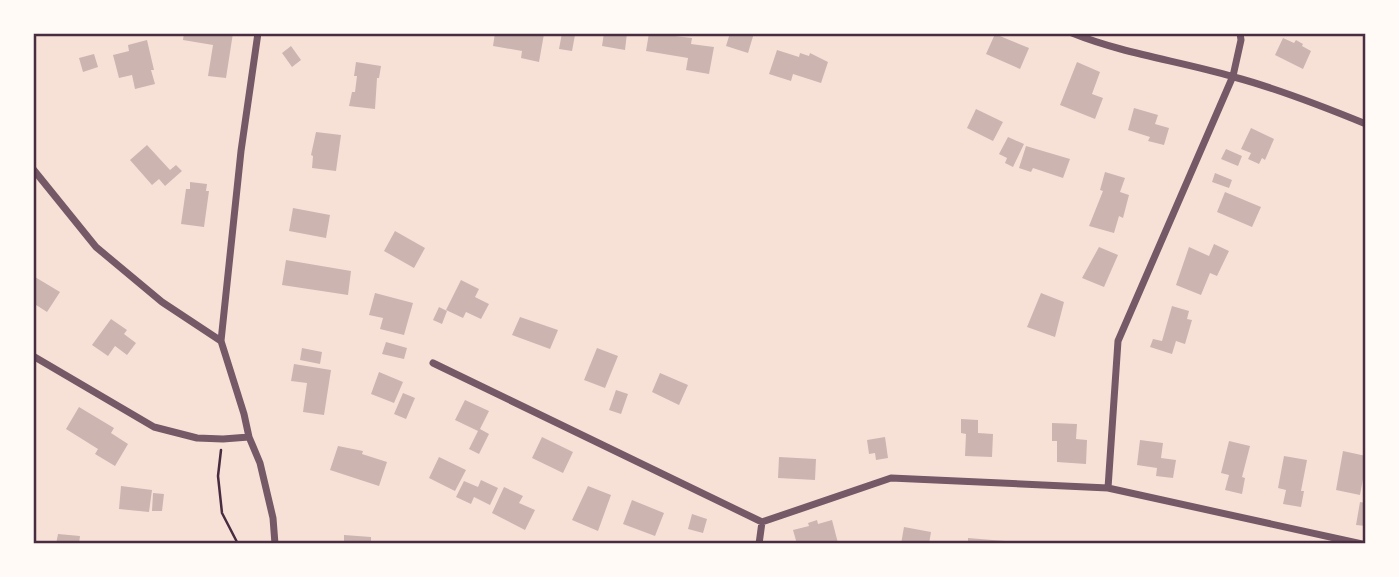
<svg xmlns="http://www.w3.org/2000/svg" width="1399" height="577" font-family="'Nunito Sans',sans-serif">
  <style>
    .building { fill: #ccb4b1 }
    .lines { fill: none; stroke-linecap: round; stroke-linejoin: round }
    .path { stroke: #4a2c40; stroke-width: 2.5 }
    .minor { stroke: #755966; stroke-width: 7 }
    .neatline { fill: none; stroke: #4a2c40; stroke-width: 2.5 }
  </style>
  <rect width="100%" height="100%" fill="#f7e1d7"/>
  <path class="building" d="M 184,33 L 233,33 L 226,78 L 208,76 L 213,45 L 183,40 Z
    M 495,33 L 544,34 L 539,62 L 521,58 L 522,51 L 493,46 Z
    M 562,33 L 575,35 L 572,51 L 559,49 Z
    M 604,33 L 627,33 L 625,50 L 602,46 Z
    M 649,33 L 692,38 L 691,44 L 714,47 L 709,74 L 686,70 L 688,58 L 646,51 Z
    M 730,33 L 754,33 L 748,53 L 726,46 Z
    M 995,34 L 1029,48 L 1020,69 L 986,54 Z
    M 1283,38 L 1294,43 L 1296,40 L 1303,44 L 1302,46 L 1311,51 L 1303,69 L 1275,55 Z
    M 147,40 L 154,70 L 151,70 L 155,84 L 135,89 L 132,75 L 119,78 L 113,55 L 129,51 L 128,45 Z
    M 291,46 L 301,60 L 292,67 L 282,53 Z
    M 777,50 L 799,57 L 800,53 L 809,56 L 810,53 L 828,62 L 821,83 L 793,74 L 791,81 L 769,74 Z
    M 94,54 L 98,67 L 83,72 L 79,58 Z
    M 356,62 L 381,66 L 379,78 L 377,78 L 375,109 L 349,106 L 352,92 L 355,92 L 357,76 L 354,76 Z
    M 1077,62 L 1100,72 L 1092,94 L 1103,98 L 1095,119 L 1060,105 Z
    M 1134,108 L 1158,115 L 1155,124 L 1169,128 L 1164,145 L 1148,141 L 1150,137 L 1128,130 Z
    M 976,109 L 1003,122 L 993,141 L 967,128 Z
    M 1251,128 L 1274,139 L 1265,160 L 1262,158 L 1259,164 L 1248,159 L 1251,153 L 1241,149 Z
    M 316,132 L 341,135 L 336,171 L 312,168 L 313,156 L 311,155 Z
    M 1008,137 L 1024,144 L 1013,167 L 1005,163 L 1007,158 L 999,154 Z
    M 147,145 L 170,170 L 176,165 L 182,171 L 165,186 L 159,179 L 152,185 L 130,160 Z
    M 1026,146 L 1070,159 L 1063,178 L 1033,168 L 1031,172 L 1019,168 Z
    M 1226,149 L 1242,156 L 1238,166 L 1221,159 Z
    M 1105,172 L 1125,178 L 1120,192 L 1129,195 L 1123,218 L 1119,216 L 1114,233 L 1089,226 L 1103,191 L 1100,190 Z
    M 1215,173 L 1232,180 L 1229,188 L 1212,182 Z
    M 190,182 L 207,184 L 206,191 L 209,191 L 204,227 L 181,224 L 186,189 L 190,189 Z
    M 1225,192 L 1261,207 L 1252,227 L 1217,212 Z
    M 293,208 L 330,215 L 326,238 L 289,231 Z
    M 395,231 L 425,248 L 414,268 L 384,251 Z
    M 1214,244 L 1229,251 L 1217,276 L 1210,273 L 1201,295 L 1176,285 L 1189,247 L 1209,256 Z
    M 1099,247 L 1118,255 L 1104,287 L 1082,278 Z
    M 286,260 L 351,271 L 348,295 L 282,285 Z
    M 35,277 L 60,292 L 47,312 L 33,303 Z
    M 461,280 L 479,289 L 475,297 L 489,304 L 481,319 L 466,312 L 463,318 L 446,310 Z
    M 375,293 L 413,303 L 404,335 L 380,329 L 383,318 L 369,315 Z
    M 1041,293 L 1064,302 L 1055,337 L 1027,327 Z
    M 1172,306 L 1189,311 L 1187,319 L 1192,320 L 1185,344 L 1176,341 L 1172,354 L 1150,347 L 1153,339 L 1162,341 Z
    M 439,307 L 447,311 L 442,324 L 433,320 Z
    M 520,317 L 558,330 L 550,349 L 512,335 Z
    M 111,319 L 127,330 L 124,334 L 136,343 L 127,355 L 115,346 L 108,356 L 92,345 Z
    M 386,342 L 407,348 L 404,359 L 382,354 Z
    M 302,348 L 322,352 L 320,364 L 300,360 Z
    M 597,348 L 618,356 L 605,388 L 584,380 Z
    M 294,364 L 331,370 L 324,415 L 303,412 L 307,383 L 291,381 Z
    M 379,372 L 403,382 L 394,403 L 371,394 Z
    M 660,373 L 688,385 L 679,405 L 652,392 Z
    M 616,390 L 628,394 L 621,414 L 609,410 Z
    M 403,393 L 415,398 L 406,419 L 394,414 Z
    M 465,400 L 489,411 L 480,429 L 489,434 L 479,454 L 469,449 L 478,431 L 455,420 Z
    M 79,407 L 114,428 L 111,433 L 128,444 L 115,466 L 95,454 L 98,449 L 66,429 Z
    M 961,419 L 978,420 L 978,433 L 993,434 L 992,457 L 965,456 L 966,434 L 961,433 Z
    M 1052,423 L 1077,424 L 1076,439 L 1087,440 L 1086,464 L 1057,462 L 1057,441 L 1052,441 Z
    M 542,437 L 573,452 L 563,473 L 532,458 Z
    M 885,437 L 888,458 L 876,460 L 875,453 L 869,454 L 867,440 Z
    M 1140,440 L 1163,443 L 1161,458 L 1176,460 L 1173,478 L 1156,476 L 1157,468 L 1137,465 Z
    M 1229,441 L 1250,446 L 1242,477 L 1245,478 L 1242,494 L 1225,490 L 1229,475 L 1221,473 Z
    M 338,446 L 363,451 L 362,454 L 387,462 L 379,486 L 330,470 Z
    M 1343,451 L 1366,456 L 1366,479 L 1363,479 L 1360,495 L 1336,490 Z
    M 1284,456 L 1307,460 L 1301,491 L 1304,491 L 1301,507 L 1283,504 L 1286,490 L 1278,488 Z
    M 439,457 L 466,470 L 455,491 L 429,478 Z
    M 779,457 L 816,459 L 815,480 L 778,478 Z
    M 481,480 L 498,488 L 490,505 L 474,497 L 471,504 L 456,497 L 464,481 L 478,487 Z
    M 121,486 L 152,490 L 149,512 L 119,509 Z
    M 588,486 L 611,495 L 598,531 L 572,520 Z
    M 504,487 L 523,496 L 519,503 L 535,510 L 525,530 L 492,513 Z
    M 153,493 L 164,494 L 162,511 L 152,511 Z
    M 632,500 L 664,513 L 655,536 L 623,524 Z
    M 1360,502 L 1366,503 L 1366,526 L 1356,525 Z
    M 692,514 L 707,519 L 703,533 L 688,529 Z
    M 817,520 L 818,524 L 832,520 L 838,543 L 797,544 L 793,530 L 809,526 L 808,523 Z
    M 904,527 L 931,532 L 929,544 L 901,544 Z
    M 58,534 L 80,536 L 79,544 L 56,544 Z
    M 344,535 L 371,537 L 371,544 L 344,544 Z
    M 968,538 L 1005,541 L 1004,544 L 968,544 Z"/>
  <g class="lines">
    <path class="path" d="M 221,450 L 218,476 L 222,513 L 238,544"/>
    <path class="minor" d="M 258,33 L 241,151 L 221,341 L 244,414 L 249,437 L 260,463 L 273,518 L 275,544
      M 1072,33 C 1124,54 1180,61 1234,77 C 1279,89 1322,106 1366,124
      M 33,169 L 96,247 L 162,302 L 221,341
      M 33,356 L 154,427 L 197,438 L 223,439 L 249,437
      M 433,363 L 762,522 L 759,544
      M 1108,488 L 1118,341 L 1233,76 L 1241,40 L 1240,33
      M 762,522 L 891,478 L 1108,488 L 1362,544"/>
  </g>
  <rect width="1399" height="577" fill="none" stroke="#fffaf5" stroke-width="70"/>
  <rect x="35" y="35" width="1329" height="507" class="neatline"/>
</svg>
